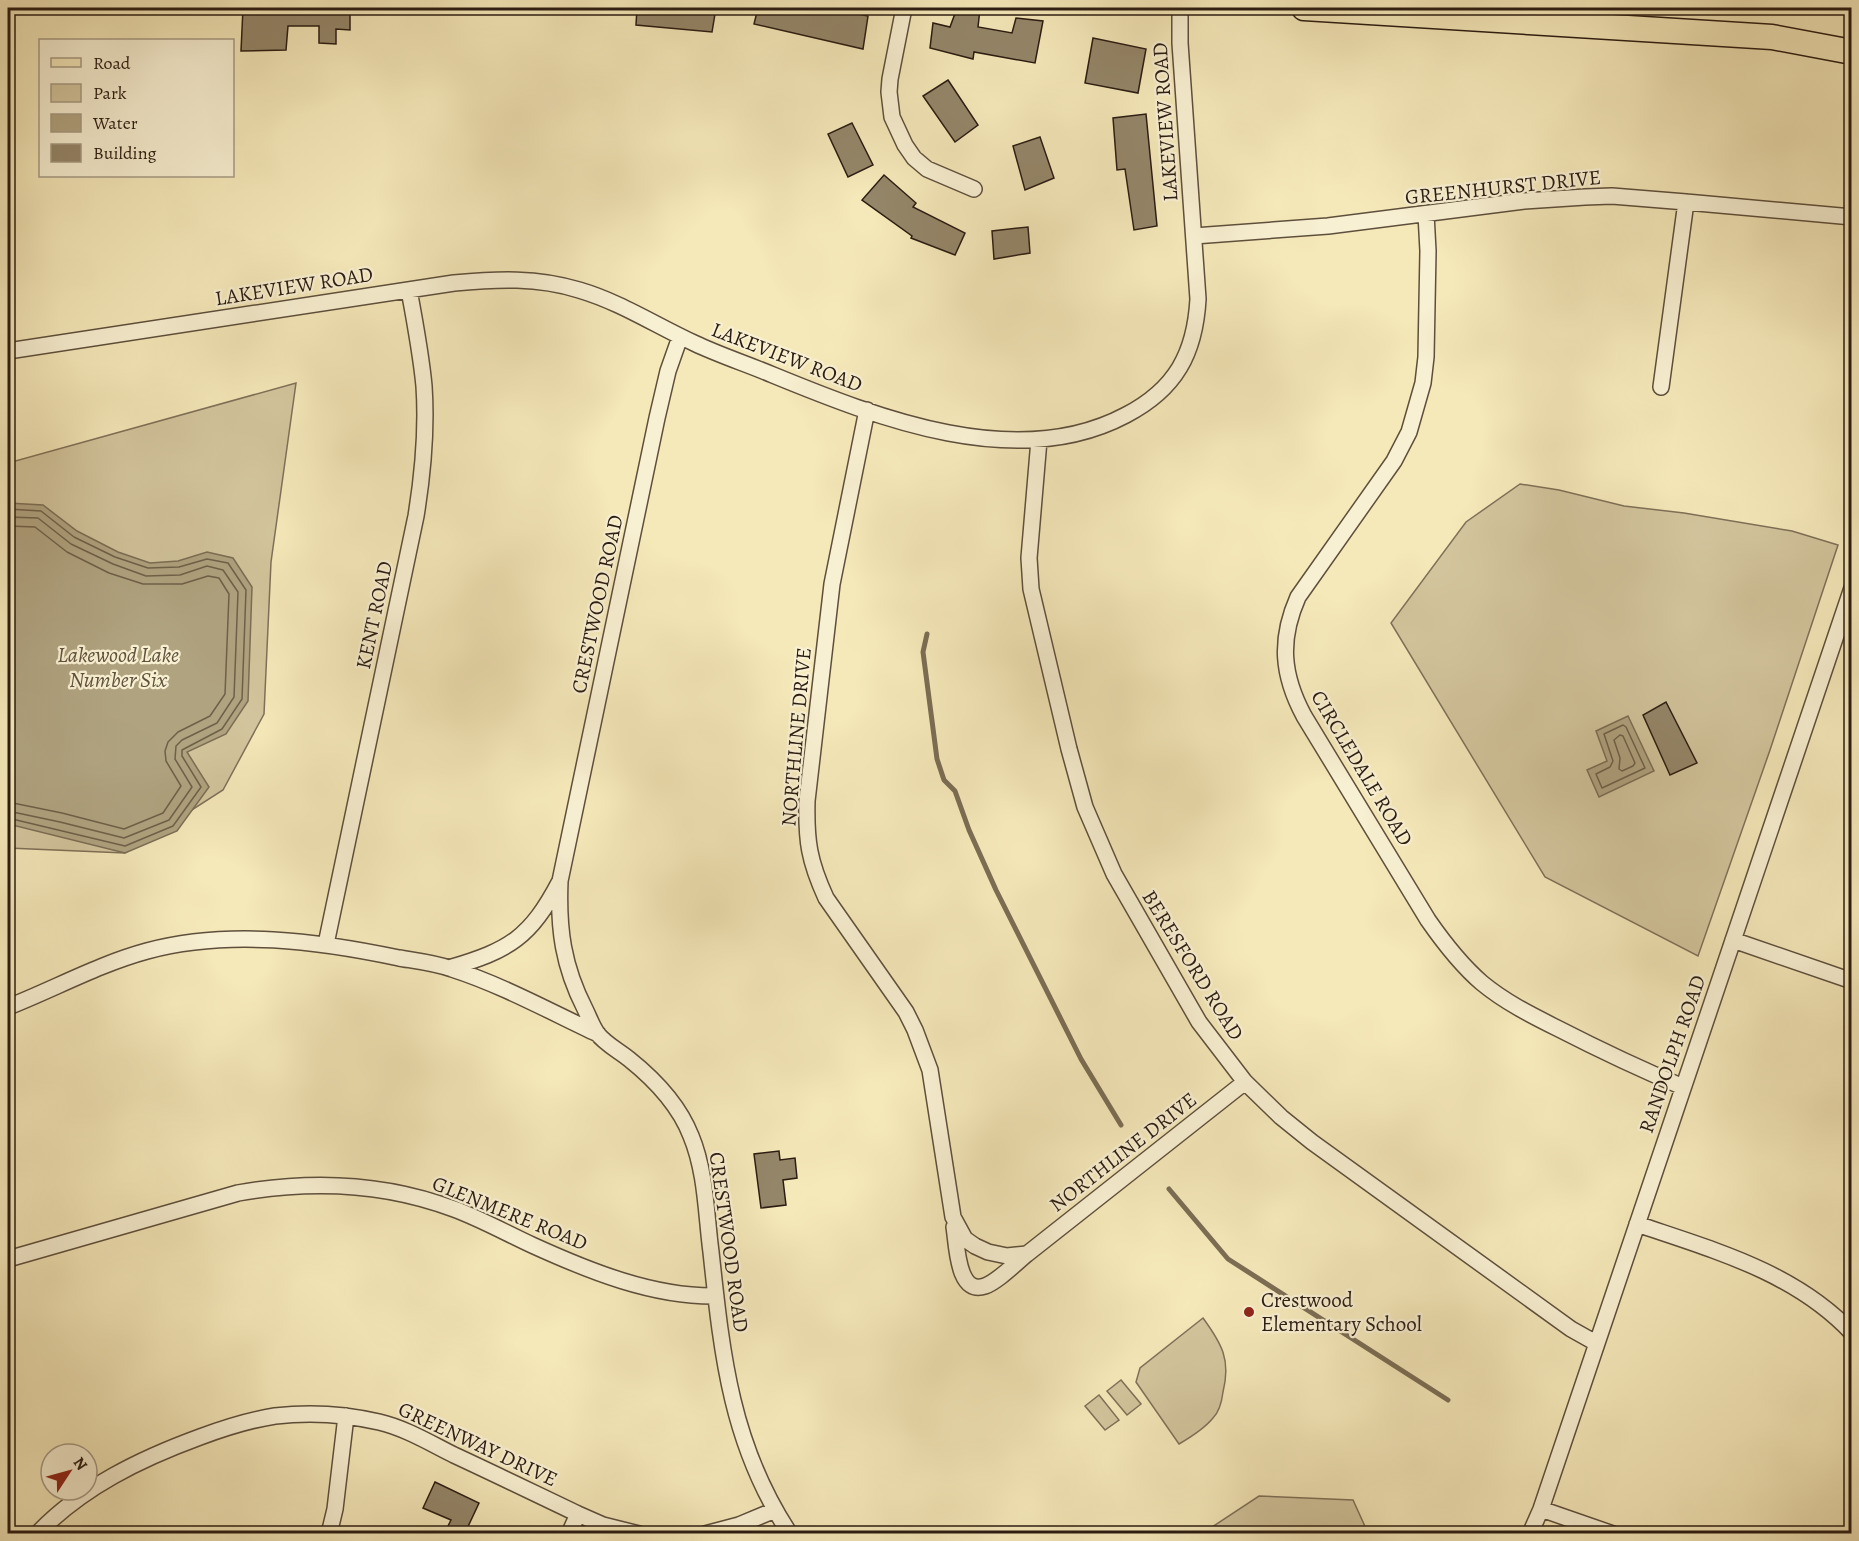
<svg xmlns="http://www.w3.org/2000/svg" width="1859" height="1541" font-family="Alegreya,serif">
  <style>
    .green { fill: #d3c59d; stroke: #7f7058; stroke-width: 1.5 }
    .water { fill: #b0a380; stroke: #7b6d54; stroke-width: 1.5 }
    .lines { fill: none; stroke-linecap: round; stroke-linejoin: round }
    .shore { stroke: #6e6049; stroke-width: 1.5 }
    .stream { stroke: #7b6d54; stroke-width: 5 }
    .building { fill: #948669; stroke: #2b1c12; stroke-width: 1.5 }
    .street-casing { stroke: #5e4f3c; stroke-width: 18 }
    .primary-casing { stroke: #2b1c12; stroke-width: 27 }
    .street { stroke: #f8f0d2; stroke-width: 15 }
    .primary { stroke: #f5e8b9; stroke-width: 24 }
    .poi-dot { fill: #8f2418; stroke: #f8f0d2; stroke-width: 2 }
    .labels { text-anchor: middle; dominant-baseline: central; stroke-width: 4.5; stroke-linejoin: round; paint-order: stroke }
    .street-label { font-size: 21px; fill: #2b1c12; stroke: #f8f0d2 }
    .poi-label { font-size: 21px; fill: #2b1c12; stroke: #f8f0d2; text-anchor: start }
    .water-label { font-size: 22px; font-style: italic; fill: #60523e; stroke: #f8f0d2 }
  </style>
  <rect width="100%" height="100%" fill="#f5e8b9"/>
  <filter id="stains"><feTurbulence type="fractalNoise" baseFrequency=".00333" numOctaves="4"/><feColorMatrix values="0 0 0 0 .2 0 0 0 0 .09 0 0 0 0 .02 0 0 0 .5 -.17"/></filter>
  <radialGradient id="worn" r=".72"><stop offset=".6" stop-color="#630" stop-opacity="0"/><stop offset="1" stop-color="#630" stop-opacity=".3"/></radialGradient>
  <path class="green" d="M 296,383 L 271,562 L 264,714 L 223,790 L 125,853 L 8,848 L 8,463 Z
    M 1520,484 L 1559,490 L 1624,506 L 1684,513 L 1792,531 L 1838,545 L 1770,750 L 1698,956 L 1545,877 L 1391,623 L 1466,522 Z
    M 1203,1318 C 1222,1344 1231,1360 1223,1392 C 1222,1400 1219,1412 1213,1418 C 1204,1429 1191,1437 1179,1444 L 1136,1382 L 1140,1368 Z
    M 1121,1380 L 1141,1404 L 1127,1415 L 1107,1391 Z
    M 1099,1395 L 1119,1420 L 1105,1430 L 1085,1406 Z
    M 1259,1496 L 1353,1500 L 1368,1533 L 1203,1533 Z"/>
  <path class="water" d="M 8,503 L 43,505 L 77,531 L 118,552 L 150,563 L 178,561 L 207,552 L 233,558 L 252,587 L 248,701 L 226,734 L 187,752 L 209,787 L 177,831 L 125,853 L 8,824 Z
    M 1628,716 L 1654,771 L 1599,797 L 1587,770 L 1607,761 L 1596,731 Z"/>
  <g class="lines">
    <path class="shore" d="M 8,509 L 41,511 L 74,537 L 115,557 L 148,568 L 179,567 L 207,559 L 228,563 L 246,590 L 242,699 L 222,729 L 182,750 L 182,756 L 201,787 L 173,826 L 125,846 L 8,818
      M 8,517 L 38,518 L 71,544 L 113,564 L 146,576 L 180,575 L 207,566 L 223,570 L 238,592 L 234,697 L 217,723 L 182,740 L 176,746 L 175,759 L 192,787 L 169,820 L 124,838 L 60,822 L 8,811
      M 8,526 L 35,527 L 67,552 L 109,573 L 143,584 L 182,584 L 208,576 L 219,578 L 229,594 L 225,694 L 210,716 L 178,732 L 168,742 L 165,751 L 166,761 L 181,786 L 163,813 L 124,829 L 62,813 L 8,802
      M 1623,725 L 1626,727 L 1645,768 L 1602,788 L 1596,774 L 1610,767 L 1613,761 L 1604,734 Z
      M 1620,735 L 1623,736 L 1635,763 L 1633,766 L 1622,771 L 1619,769 L 1620,758 L 1614,740 Z"/>
    <path class="stream" d="M 927,634 L 923,652 L 937,759 L 944,780 L 955,791 L 969,830 L 996,890 L 1081,1059 L 1121,1125
      M 1169,1189 L 1228,1259 L 1448,1400"/>
  </g>
  <path class="building" d="M 243,8 L 290,8 L 290,11 L 320,11 L 320,8 L 337,8 L 336,11 L 350,11 L 350,30 L 336,29 L 336,44 L 319,43 L 319,26 L 288,26 L 286,50 L 241,51 Z
    M 637,8 L 716,8 L 712,32 L 636,25 Z
    M 758,8 L 829,8 L 868,16 L 863,49 L 754,24 Z
    M 957,8 L 980,9 L 978,27 L 1012,33 L 1016,18 L 1043,21 L 1035,63 L 974,52 L 973,59 L 930,48 L 933,23 L 950,27 Z
    M 1093,38 L 1146,49 L 1138,93 L 1085,83 Z
    M 948,80 L 978,125 L 955,142 L 923,96 Z
    M 1146,114 L 1157,226 L 1134,230 L 1125,169 L 1117,170 L 1113,118 Z
    M 852,123 L 873,165 L 848,177 L 828,134 Z
    M 1040,137 L 1054,178 L 1025,190 L 1013,146 Z
    M 884,175 L 916,203 L 913,207 L 965,233 L 955,255 L 911,238 L 912,236 L 862,200 Z
    M 1028,227 L 1030,253 L 994,259 L 992,231 Z
    M 1666,702 L 1697,763 L 1670,775 L 1643,715 Z
    M 779,1151 L 780,1160 L 795,1158 L 797,1178 L 783,1180 L 786,1205 L 761,1208 L 754,1154 Z
    M 435,1482 L 479,1503 L 465,1533 L 459,1533 L 447,1528 L 451,1520 L 423,1508 Z"/>
  <g class="lines">
    <defs>
      <path id="street" d="M 904,8 L 890,79 L 889,92 L 892,117 L 905,145 L 914,158 L 927,169 L 974,189
        M 1426,214 L 1428,251 L 1426,357 L 1423,383 L 1409,432 L 1394,461 L 1298,597 C 1279,640 1282,675 1304,716 L 1428,920 C 1444,943 1461,965 1482,983 C 1505,1002 1531,1015 1557,1028 C 1598,1049 1640,1069 1683,1087
        M 1194,236 L 1328,226 L 1524,201 L 1585,197 L 1612,196 L 1686,202 L 1852,217
        M 8,351 L 454,283 C 497,279 537,277 579,290 C 620,302 655,325 694,343 C 719,355 747,364 773,375 C 878,418 1017,473 1126,415 C 1176,389 1195,353 1198,299 L 1180,43 L 1180,8
        M 1661,387 L 1686,202
        M 867,410 L 832,584 L 807,801 C 806,841 809,861 826,898 L 906,1012 L 915,1030 L 930,1070 L 953,1217 L 965,1239 L 975,1246 L 988,1252 L 1007,1256 L 1027,1254 L 1245,1082
        M 1039,440 L 1029,558 L 1031,589 L 1069,749 L 1085,807 L 1114,874 L 1199,1022 L 1245,1082 L 1281,1117 L 1312,1142 L 1571,1329 L 1596,1343
        M 560,881 C 558,929 563,966 585,1009 C 589,1017 592,1026 597,1033 C 604,1043 619,1051 629,1059 C 654,1079 679,1105 691,1136 C 706,1172 706,1214 711,1252 C 722,1355 731,1445 790,1534
        M 1733,940 L 1852,981
        M 326,944 L 416,516 C 423,473 427,430 424,386 C 421,354 415,322 409,290
        M 449,968 C 510,950 530,938 560,881 L 657,418 L 668,371 L 680,337
        M 8,1007 C 54,989 99,964 147,951 C 229,929 318,941 399,958 C 417,961 435,963 452,969 C 502,985 551,1012 598,1034
        M 1637,1224 C 1713,1250 1795,1272 1852,1333
        M 954,1227 C 957,1244 957,1296 985,1286 C 997,1282 1016,1263 1027,1254
        M 8,1259 L 238,1193 C 311,1180 385,1183 454,1209 C 481,1219 506,1233 532,1245 C 589,1271 653,1297 716,1296
        M 1541,1509 L 1613,1534
        M 37,1534 C 82,1487 140,1459 200,1437 C 224,1428 249,1420 275,1416 C 309,1412 345,1414 379,1422 C 405,1428 430,1443 454,1455 C 495,1474 536,1494 578,1514 L 603,1525 L 639,1534
        M 329,1534 L 335,1509 L 346,1416
        M 569,1534 L 578,1514
        M 705,1534 L 739,1525 L 775,1510
        M 1530,1534 L 1541,1509 L 1852,588"/>
      <path id="primary" d="M 1304,8 L 1772,37 L 1852,52"/>
    </defs>
    <use href="#street" class="street-casing"/>
    <use href="#primary" class="primary-casing"/>
    <use href="#street" class="street"/>
    <use href="#primary" class="primary"/>
  </g>
  <circle class="poi-dot" cx="1249" cy="1312" r="6"/>
  <g class="labels">
    <g class="street-label">
      <text transform="translate(1165 122) rotate(-94)">LAKEVIEW ROAD</text>
      <text transform="translate(1503 187) rotate(-6)">GREENHURST DRIVE</text>
      <text transform="translate(294 286) rotate(-9)">LAKEVIEW ROAD</text>
      <text transform="translate(787 357) rotate(21)">LAKEVIEW ROAD</text>
      <text transform="translate(597 604) rotate(-78)">CRESTWOOD ROAD</text>
      <text transform="translate(374 615) rotate(-78)">KENT ROAD</text>
      <text transform="translate(796 737) rotate(-85)">NORTHLINE DRIVE</text>
      <text transform="translate(1362 768) rotate(59)">CIRCLEDALE ROAD</text>
      <text transform="translate(1193 965) rotate(58)">BERESFORD ROAD</text>
      <text transform="translate(1672 1054) rotate(-71)">RANDOLPH ROAD</text>
      <text transform="translate(1123 1152) rotate(-38)">NORTHLINE DRIVE</text>
      <text transform="translate(510 1213) rotate(22)">GLENMERE ROAD</text>
      <text transform="translate(729 1242) rotate(82)">CRESTWOOD ROAD</text>
      <text transform="translate(478 1444) rotate(25)">GREENWAY DRIVE</text>
    </g>
    <g class="poi-label">
      <text x="1261" y="1300">Crestwood<tspan x="1261" dy="24">Elementary School</tspan></text>
    </g>
    <g class="water-label">
      <text x="118" y="655">Lakewood Lake<tspan x="118" dy="25">Number Six</tspan></text>
    </g>
  </g>
  <rect width="1859" height="1541" fill="none" stroke="#f5e8b9" stroke-width="30"/>
  <rect x="9" y="9" width="1841" height="1523" fill="none" stroke="#2b1c12" stroke-width="3"/>
  <rect x="15" y="15" width="1829" height="1511" fill="none" stroke="#2b1c12" stroke-width="1.5"/>
  <rect x="39" y="39" width="195" height="138" fill="#f8f0d2" stroke="#a69b85" stroke-width="1.5"/>
  <rect x="51" y="58" width="30" height="9" fill="#f5e8b9" stroke="#a69b85" stroke-width="1.5"/>
  <text x="93" y="69" font-size="18" fill="#2b1c12">Road</text>
  <rect x="51" y="84" width="30" height="18" fill="#d3c59d" stroke="#a69b85" stroke-width="1.5"/>
  <text x="93" y="99" font-size="18" fill="#2b1c12">Park</text>
  <rect x="51" y="114" width="30" height="18" fill="#b0a380" stroke="#a69b85" stroke-width="1.5"/>
  <text x="93" y="129" font-size="18" fill="#2b1c12">Water</text>
  <rect x="51" y="144" width="30" height="18" fill="#948669" stroke="#a69b85" stroke-width="1.5"/>
  <text x="93" y="159" font-size="18" fill="#2b1c12">Building</text>
  <g transform="translate(69 1472) rotate(54)"><circle r="28" fill="#f8f0d2" stroke="#a69b85" stroke-width="1.5"/>
  <path d="M0-4.5L10 22L0 15L-10 22Z" fill="#8f2418"/>
  <text y="-9" font-size="16" font-weight="bold" text-anchor="middle" fill="#2b1c12">N</text>
  </g>
  <rect width="100%" height="100%" filter="url(#stains)"/>
  <rect width="100%" height="100%" fill="url(#worn)"/>
</svg>
